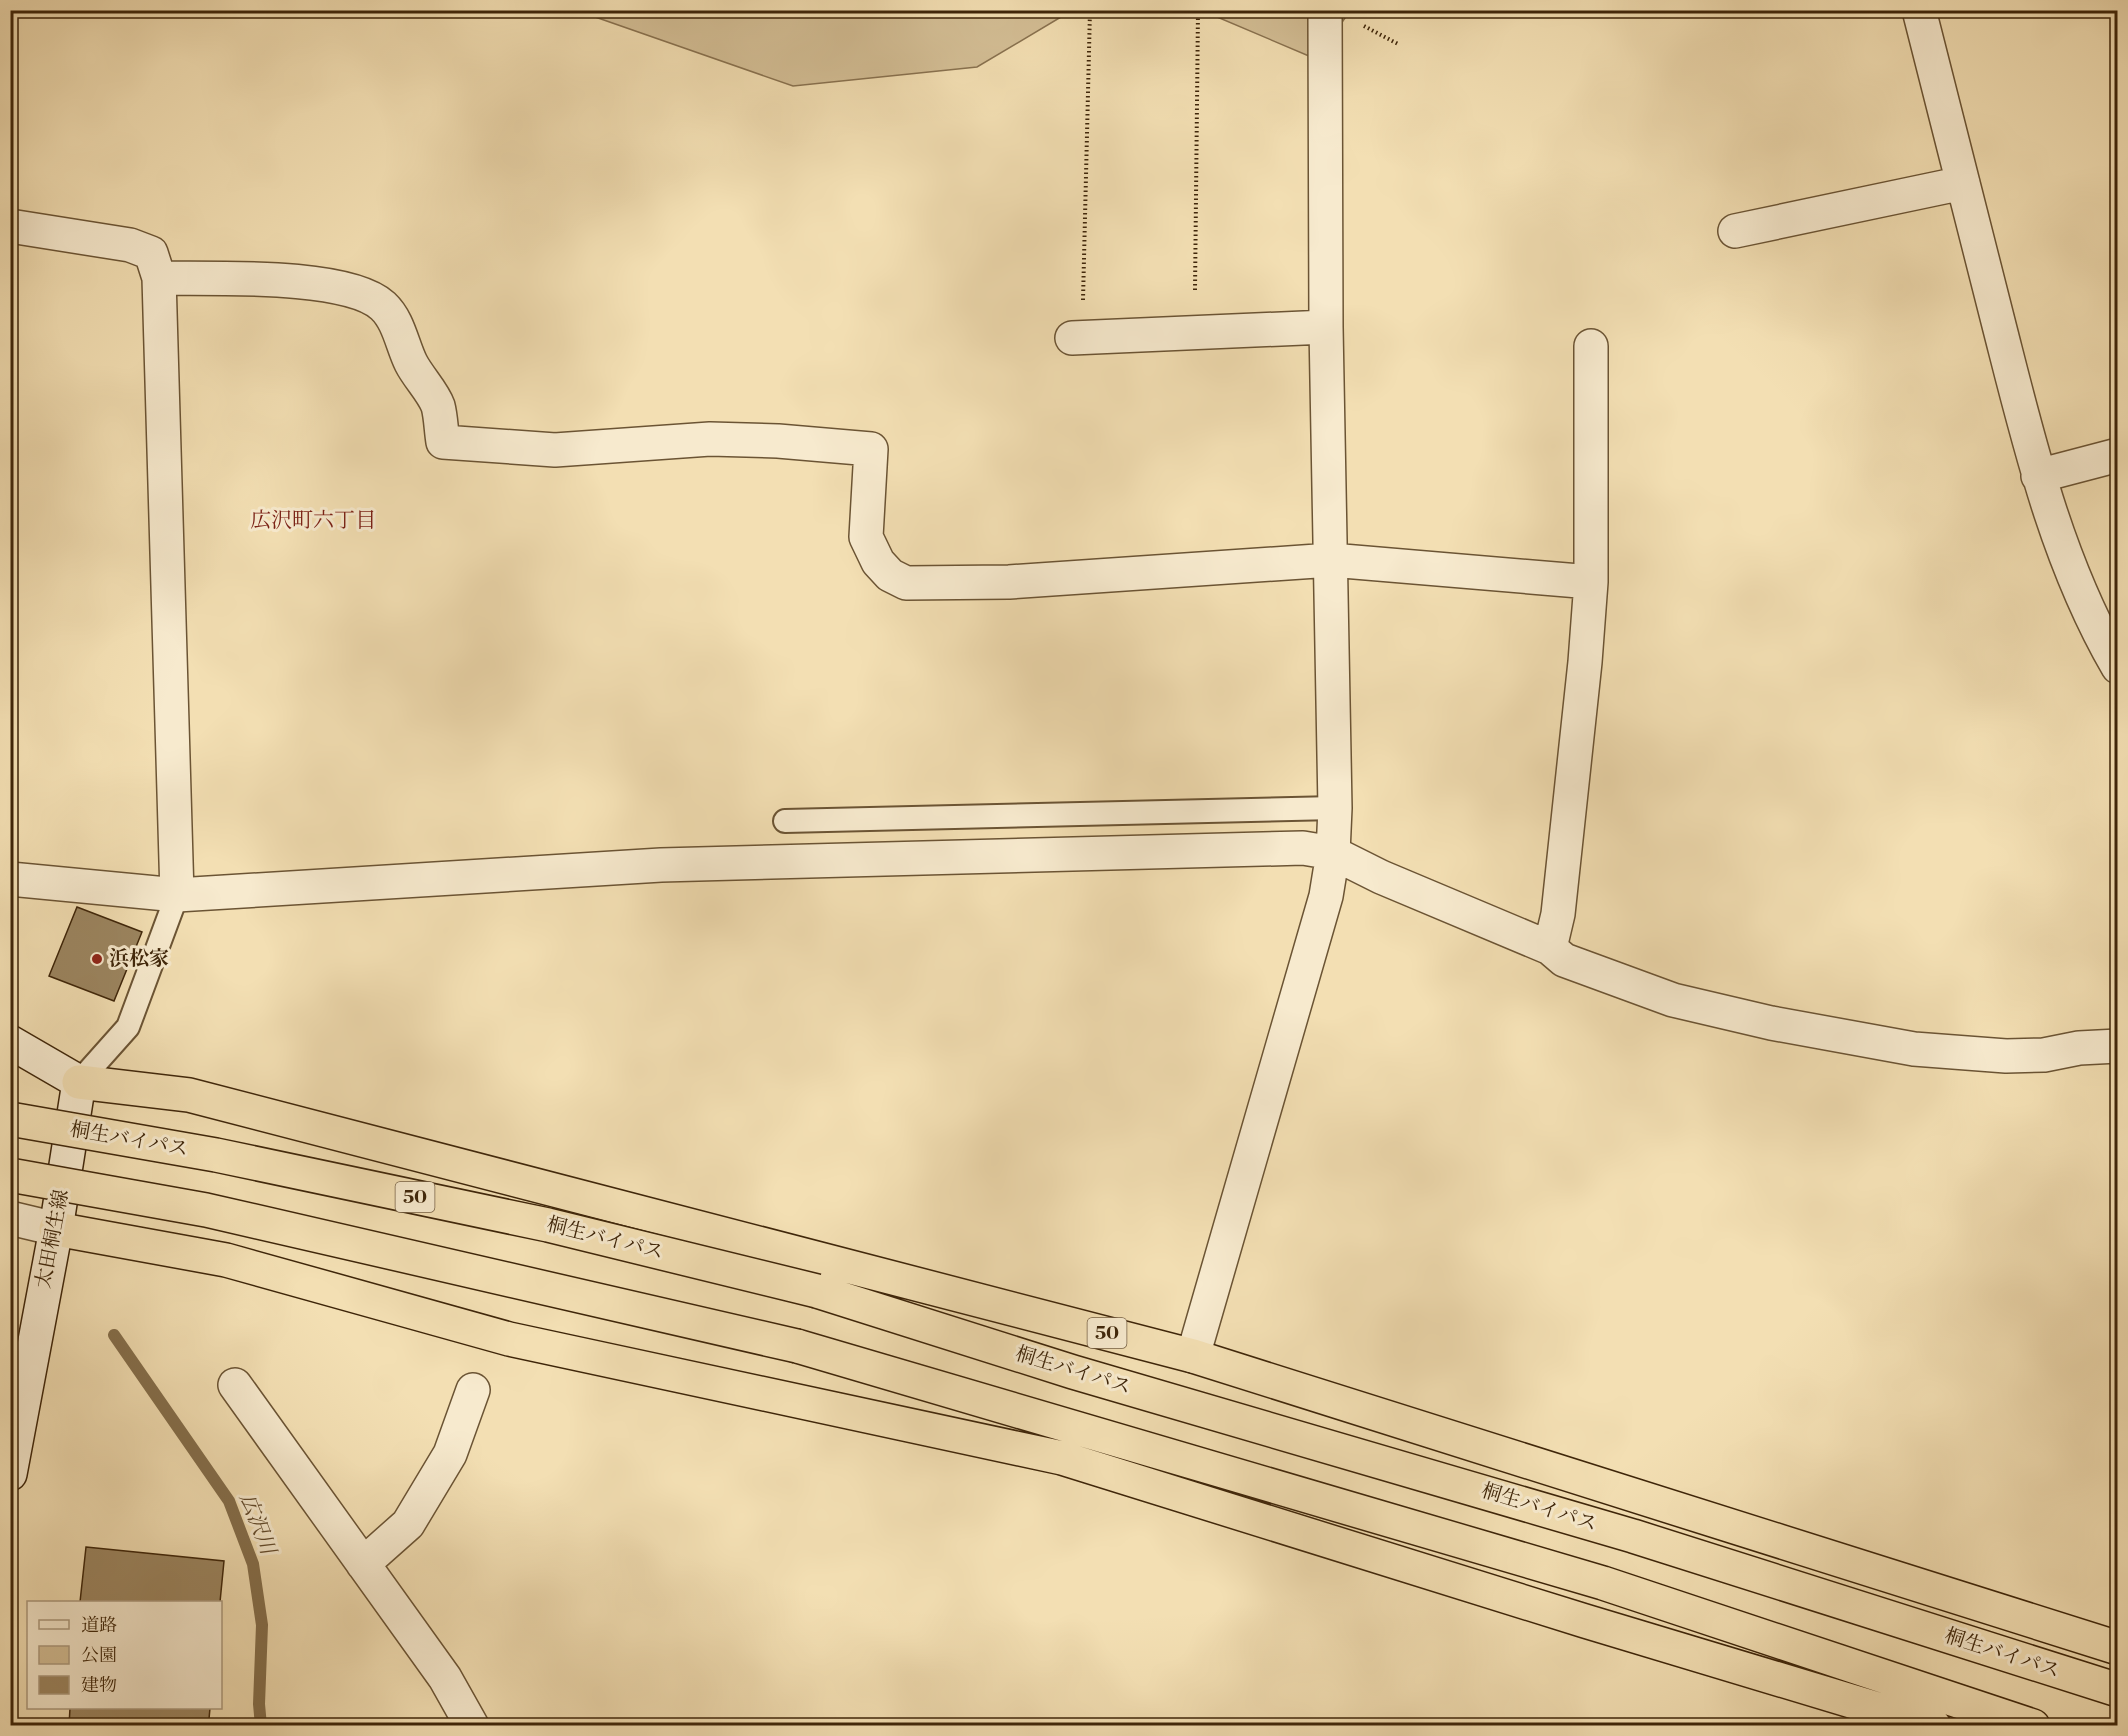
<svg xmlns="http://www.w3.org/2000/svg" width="2128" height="1736" font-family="'Libre Bodoni','Noto Serif JP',serif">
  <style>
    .green { fill: #d4bf96; stroke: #897250; stroke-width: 1.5 }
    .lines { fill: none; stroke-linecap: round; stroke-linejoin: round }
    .stream { stroke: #856f4c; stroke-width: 12 }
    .building { fill: #9c8661; stroke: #3e2509; stroke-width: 1.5 }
    .lane-casing { stroke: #6b5434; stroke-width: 26 }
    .street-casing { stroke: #6b5434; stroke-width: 36 }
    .secondary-casing { stroke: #3e2509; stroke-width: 36 }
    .highway-casing { stroke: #3e2509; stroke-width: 36 }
    .path { stroke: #3e2509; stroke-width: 4; stroke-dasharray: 1.5 3; stroke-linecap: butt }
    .lane { stroke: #f7eace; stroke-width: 22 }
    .street { stroke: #f7eace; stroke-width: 33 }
    .secondary { stroke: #f7eace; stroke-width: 33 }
    .highway { stroke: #f3dfb3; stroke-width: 33 }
    .highway-bridge-casing { stroke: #3e2509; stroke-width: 36; stroke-linecap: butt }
    .highway-bridge { stroke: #f3dfb3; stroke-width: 33 }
    .poi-dot { fill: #8f2418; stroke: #f7eace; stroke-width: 2 }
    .labels { text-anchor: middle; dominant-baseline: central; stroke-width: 6; stroke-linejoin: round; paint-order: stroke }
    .shield { fill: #f7eace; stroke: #766044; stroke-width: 1.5 }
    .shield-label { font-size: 18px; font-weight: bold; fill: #3e2509 }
    .poi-label { font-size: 20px; font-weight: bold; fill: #3e2509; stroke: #f7eace; text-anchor: start }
    .street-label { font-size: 20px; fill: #3e2509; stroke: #f7eace }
    .neighbourhood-label { font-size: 21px; fill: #7a1f14; stroke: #f7eace }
    .water-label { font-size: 21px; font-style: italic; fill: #624a2b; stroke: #f7eace }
  </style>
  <rect width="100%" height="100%" fill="#f3dfb3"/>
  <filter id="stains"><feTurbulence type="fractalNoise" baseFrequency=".00333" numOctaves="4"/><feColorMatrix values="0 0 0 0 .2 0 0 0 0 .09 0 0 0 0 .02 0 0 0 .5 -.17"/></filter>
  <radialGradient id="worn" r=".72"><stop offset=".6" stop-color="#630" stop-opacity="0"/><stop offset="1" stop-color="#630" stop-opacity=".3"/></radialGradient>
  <path class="green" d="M 578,11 L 1071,10 L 1071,11 L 977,67 L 793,86 Z
    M 1203,11 L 1350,11 L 1316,59 Z"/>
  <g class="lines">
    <path class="stream" d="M 114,1335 L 229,1501 L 253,1564 L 262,1625 L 259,1704 L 261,1726"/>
  </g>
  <path class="building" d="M 77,907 L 142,932 L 114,1001 L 49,976 Z
    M 86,1547 L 224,1561 L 220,1602 L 80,1602 Z
    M 70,1708 L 210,1708 L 209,1719 L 237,1721 L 236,1726 L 69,1726 Z"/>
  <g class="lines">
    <defs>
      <path id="lane" d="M 785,821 L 1335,808
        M 79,1082 L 128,1027 L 177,895"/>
      <path id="street" d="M 1919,10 C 1946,118 1974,225 2001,333 C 2030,447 2058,564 2118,667
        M 10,226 L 130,245 L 151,253 L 159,278 L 177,895
        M 1735,231 L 1963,183
        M 159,278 C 211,279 347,273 383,306 C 399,321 402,345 411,363 C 418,377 433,392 438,406 C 441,417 441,430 443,442 L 555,450 L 710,439 L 778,441 L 871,449 L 866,537 L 878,562 L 890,575 L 906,583 L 1009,582 L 1331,560 L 1591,582
        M 1072,338 L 1326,327
        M 2038,476 L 2118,455
        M 10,879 L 177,895 L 661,865 L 1303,848 L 1333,853 L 1381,877 L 1550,948 L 1564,960 L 1673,1000 L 1771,1023 L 1914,1049 L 2006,1056 L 2044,1055 L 2079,1048 L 2118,1046
        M 1550,948 L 1558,914 L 1585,662 L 1591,582 L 1591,346
        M 10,1218 L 56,1229
        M 1193,1356 L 1326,896 L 1333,853 L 1335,808 L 1326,327 L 1325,10
        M 235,1385 L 445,1678 L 472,1726
        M 363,1564 L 408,1524 L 450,1454 L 473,1390"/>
      <path id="secondary" d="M 10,1042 L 79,1082 L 56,1229 L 10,1474"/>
      <path id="highway" d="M 79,1082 L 189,1095 L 1193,1356 L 2118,1648
        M 56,1229 L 226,1260 L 509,1339 L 1062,1458 L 1585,1621 L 1934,1726
        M 817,1291 L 1073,1372 L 1633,1536 L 2118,1690
        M 797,1346 L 1603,1583 L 2033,1726"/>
    </defs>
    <use href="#lane" class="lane-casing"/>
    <use href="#street" class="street-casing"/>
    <use href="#secondary" class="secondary-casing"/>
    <use href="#highway" class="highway-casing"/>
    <path class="path" d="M 1364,26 L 1398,44
      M 1195,290 L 1198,10
      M 1083,300 L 1090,10"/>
    <use href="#lane" class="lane"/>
    <use href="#street" class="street"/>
    <use href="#secondary" class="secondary"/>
    <use href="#highway" class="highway"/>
    <defs>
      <path id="highway-bridge" d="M 10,1119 L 216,1155 L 548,1225 L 817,1291
        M 10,1175 L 206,1210 L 797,1346"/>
    </defs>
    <use href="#highway-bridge" class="highway-bridge-casing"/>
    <use href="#highway-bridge" class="highway-bridge"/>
  </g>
  <circle class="poi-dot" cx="97" cy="959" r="6"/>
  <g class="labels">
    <g class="shield">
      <rect x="395.5" y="1182" width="39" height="30" rx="4.5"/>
      <rect x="1087.5" y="1318" width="39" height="30" rx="4.5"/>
    </g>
    <g class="shield-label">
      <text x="415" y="1197">50</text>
      <text x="1107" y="1333">50</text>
    </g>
    <g class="poi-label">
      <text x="109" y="959">浜松家</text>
    </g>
    <g class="street-label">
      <text transform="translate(129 1140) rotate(10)">桐生バイパス</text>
      <text transform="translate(53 1239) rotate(-79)">太田桐生線</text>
      <text transform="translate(605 1239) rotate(14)">桐生バイパス</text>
      <text transform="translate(1073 1371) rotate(17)">桐生バイパス</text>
      <text transform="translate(1539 1508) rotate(17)">桐生バイパス</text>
      <text transform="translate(2002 1654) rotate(18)">桐生バイパス</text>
    </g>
    <g class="neighbourhood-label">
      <text x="313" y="521">広沢町六丁目</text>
    </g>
    <g class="water-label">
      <text transform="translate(257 1524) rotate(69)">広沢川</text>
    </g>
  </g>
  <rect width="2128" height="1736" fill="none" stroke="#f3dfb3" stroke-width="36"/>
  <rect x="12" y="12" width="2104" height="1712" fill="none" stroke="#3e2509" stroke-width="3"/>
  <rect x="18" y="18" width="2092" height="1700" fill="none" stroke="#3e2509" stroke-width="1.5"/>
  <rect x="27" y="1601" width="195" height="108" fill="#f7eace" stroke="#ad9b7f" stroke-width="1.5"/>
  <rect x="39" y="1620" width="30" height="9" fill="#f7eace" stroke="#ad9b7f" stroke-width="1.5"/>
  <text x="81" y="1631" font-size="18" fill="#3e2509">道路</text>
  <rect x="39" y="1646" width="30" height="18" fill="#d4bf96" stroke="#ad9b7f" stroke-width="1.5"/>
  <text x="81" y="1661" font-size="18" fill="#3e2509">公園</text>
  <rect x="39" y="1676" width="30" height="18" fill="#9c8661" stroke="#ad9b7f" stroke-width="1.5"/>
  <text x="81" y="1691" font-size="18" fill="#3e2509">建物</text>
  <rect width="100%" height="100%" filter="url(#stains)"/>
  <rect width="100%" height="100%" fill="url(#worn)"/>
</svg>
